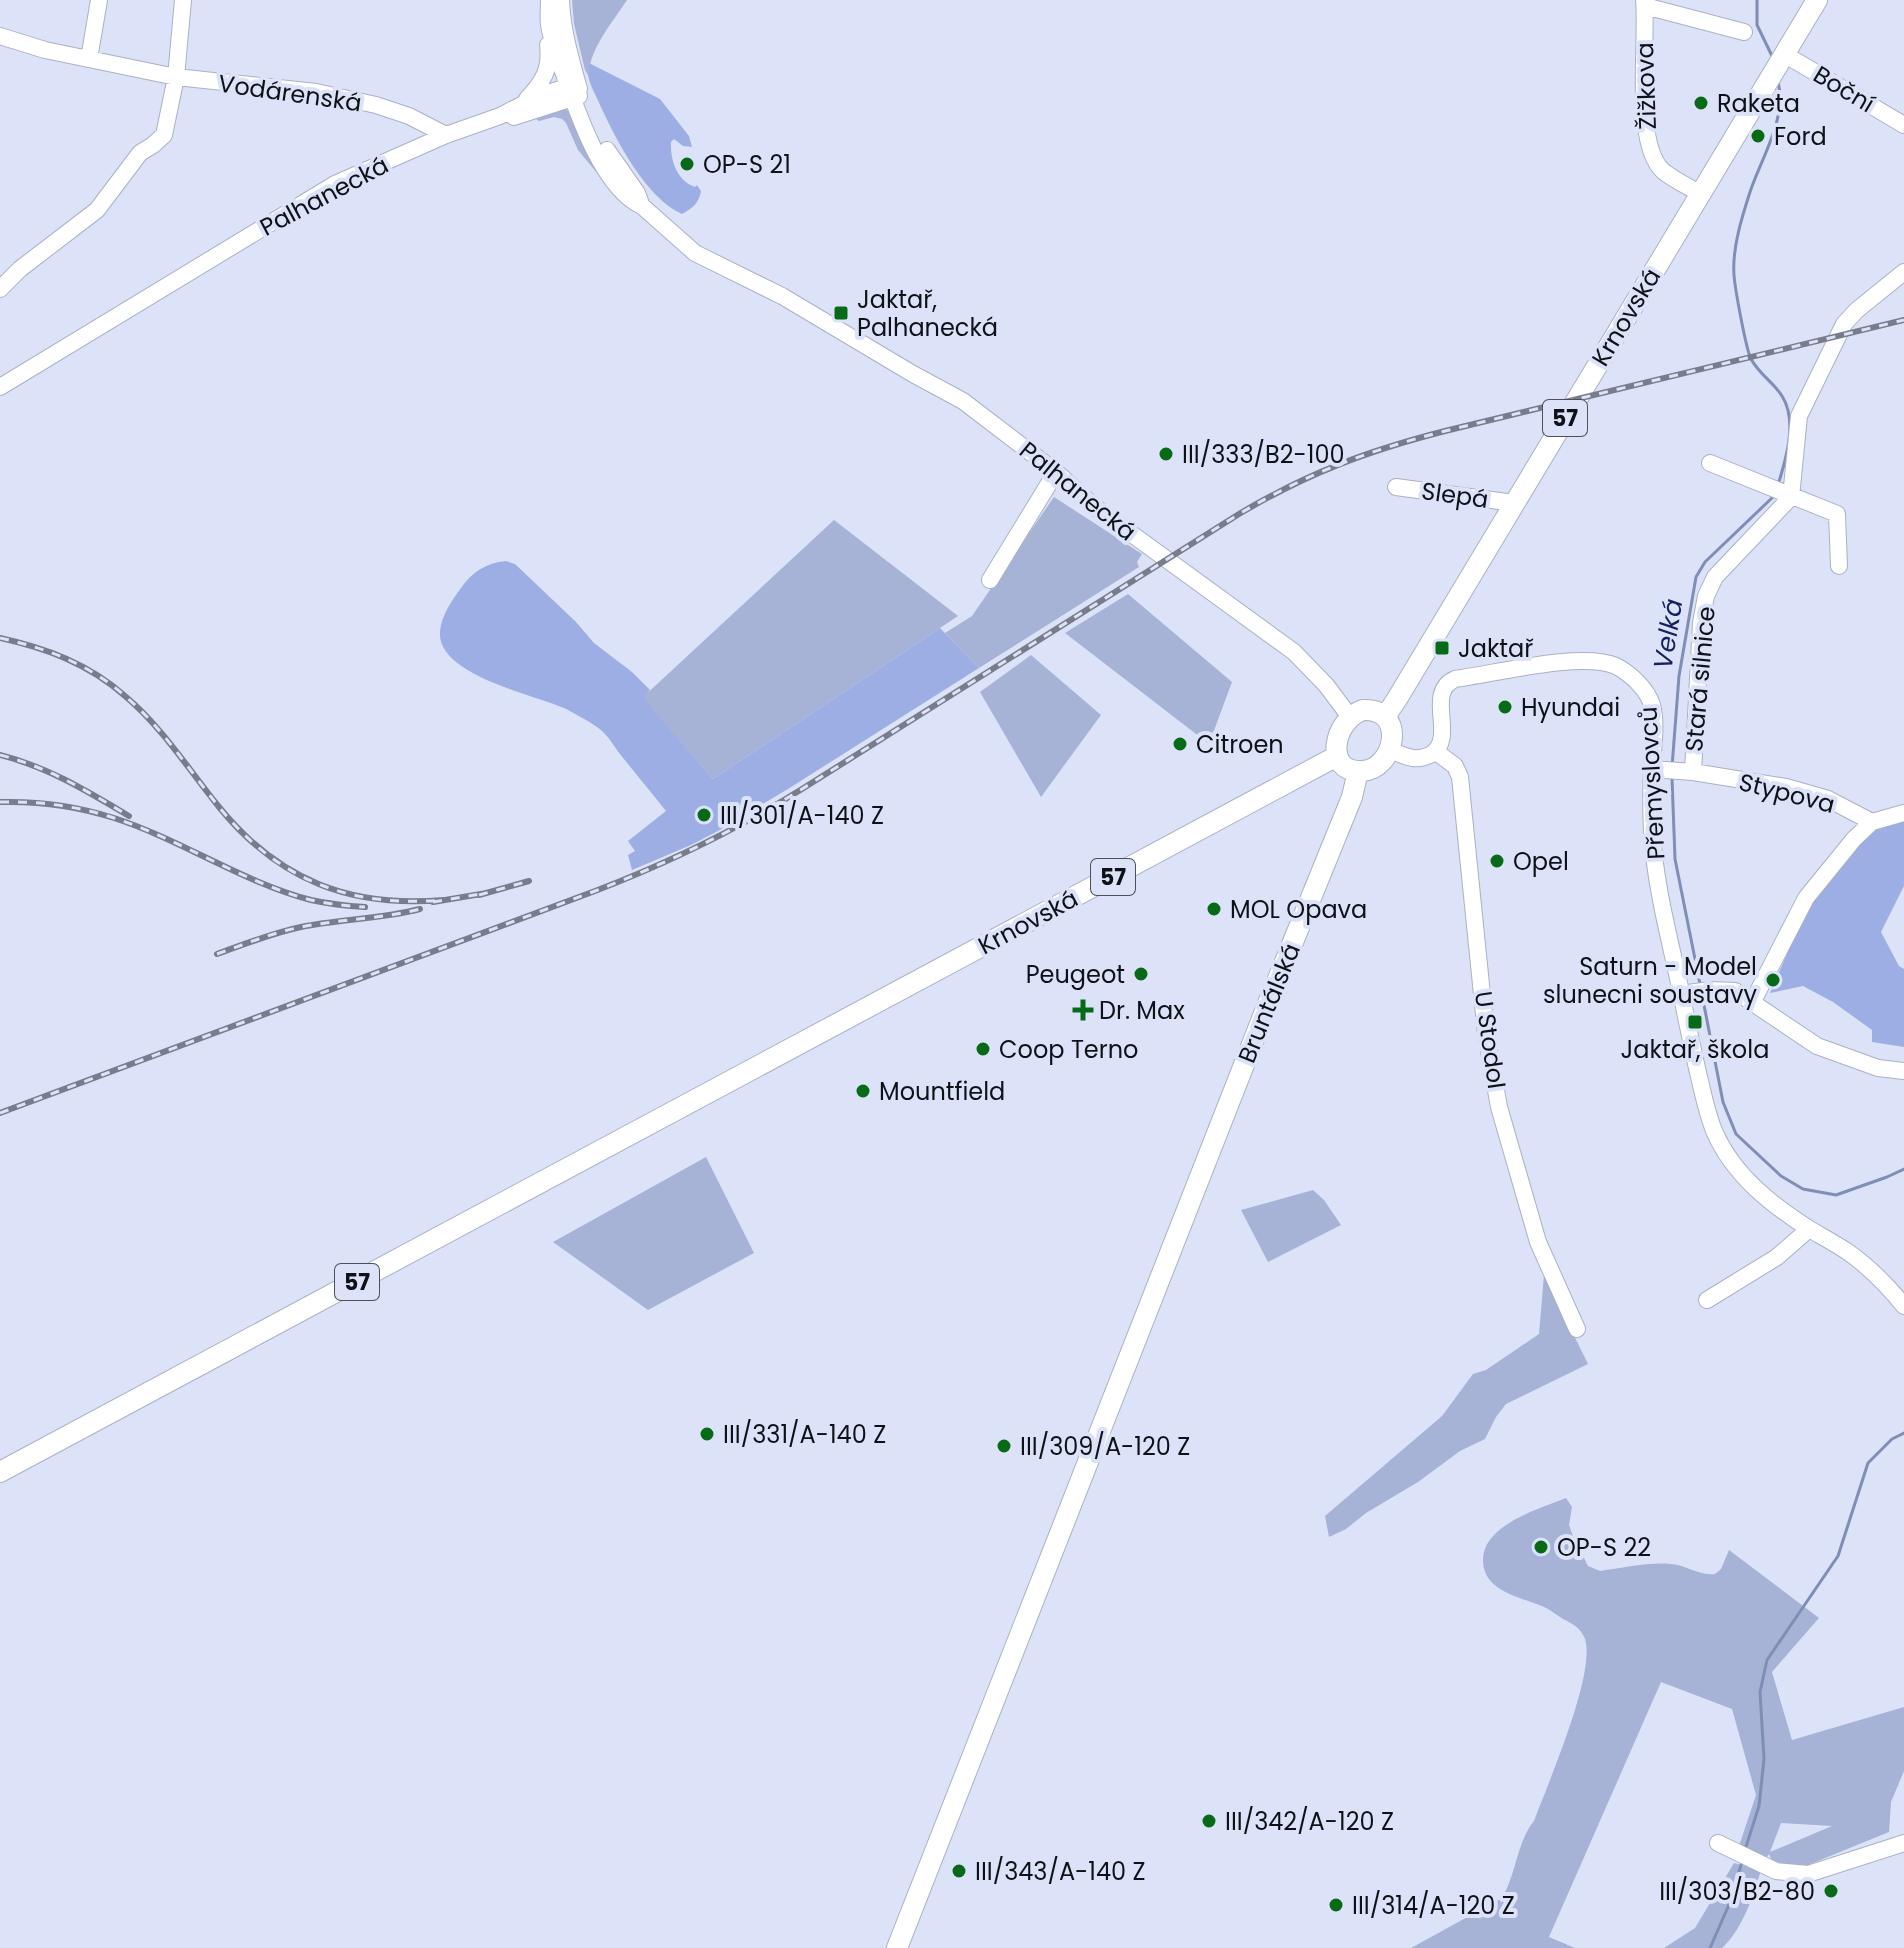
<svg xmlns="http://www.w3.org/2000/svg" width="1904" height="1948" font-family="Poppins,sans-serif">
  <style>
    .green { fill: #a6b3d7; fill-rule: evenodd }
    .forest { fill: #9caee4 }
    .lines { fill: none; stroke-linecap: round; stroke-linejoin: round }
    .stream { stroke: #7f8eb5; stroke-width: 3 }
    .minor-casing { stroke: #aab1c4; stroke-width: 18 }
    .major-casing { stroke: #aab1c4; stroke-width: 22 }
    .minor { stroke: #fff; stroke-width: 16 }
    .major { stroke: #fff; stroke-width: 20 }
    .rail-casing { stroke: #787d8b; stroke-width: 6 }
    .rail { stroke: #dce3f8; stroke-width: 3; stroke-dasharray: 9; stroke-linecap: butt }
    .poi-dot { fill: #076a16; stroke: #dce3f8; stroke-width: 3 }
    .labels { text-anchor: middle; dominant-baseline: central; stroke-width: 8; stroke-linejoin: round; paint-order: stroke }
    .shield { fill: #dce3f8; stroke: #4c505a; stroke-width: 2 }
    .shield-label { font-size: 22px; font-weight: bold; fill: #0e1117 }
    .street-label { font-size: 24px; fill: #0e1117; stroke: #dce3f8 }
    .poi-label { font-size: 24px; fill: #0e1117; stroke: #dce3f8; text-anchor: start }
    .water-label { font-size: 26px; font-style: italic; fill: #15215e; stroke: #dce3f8 }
  </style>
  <rect width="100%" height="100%" fill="#dce3f8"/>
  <path class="green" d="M 572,0 L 627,0 C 612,23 591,47 588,75 L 585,70 L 574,24 Z
    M 561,108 L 567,110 L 574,116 L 607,173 L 602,179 L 578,150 L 566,123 L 562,119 L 554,117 L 539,121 L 536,119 L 536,114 Z
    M 1054,497 L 1142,554 L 1137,562 L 1139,567 L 979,668 L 945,633 L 972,616 Z
    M 834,520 L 958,616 L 713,779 L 642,698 Z
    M 1128,594 L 1232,682 L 1209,744 L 1065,633 Z
    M 1031,655 L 1101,715 L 1041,797 L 980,692 Z
    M 706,1157 L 754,1253 L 648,1310 L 553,1242 Z
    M 1313,1190 L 1324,1200 L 1341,1225 L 1268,1262 L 1241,1210 Z
    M 1544,1275 L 1588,1364 L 1506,1404 L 1496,1417 L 1485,1439 L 1460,1451 L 1418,1482 L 1366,1513 L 1346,1529 L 1329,1537 L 1325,1516 L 1442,1416 L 1473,1374 L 1486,1370 L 1539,1334 Z
    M 1566,1498 L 1572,1507 L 1569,1525 L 1573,1536 L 1588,1566 L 1600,1571 C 1623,1568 1647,1562 1671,1564 C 1687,1565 1699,1576 1715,1574 L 1721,1569 L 1729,1550 L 1819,1618 L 1772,1672 L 1792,1740 L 1904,1707 L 1904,1771 L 1891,1802 L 1889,1832 L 1808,1865 L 1791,1865 L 1772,1861 L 1769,1854 L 1766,1858 L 1739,1846 L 1756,1795 L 1732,1709 L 1661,1682 L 1549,1937 L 1575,1948 L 1411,1948 L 1502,1898 C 1516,1875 1517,1841 1534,1821 C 1548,1783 1596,1674 1585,1639 C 1581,1628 1573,1624 1563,1619 C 1558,1616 1553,1612 1548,1609 C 1525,1597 1484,1594 1483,1561 C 1482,1525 1539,1509 1566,1498 ZM 1781,1823 L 1832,1826 L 1770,1852 Z
    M 1734,1863 L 1761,1870 C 1754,1895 1742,1930 1722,1948 L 1664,1948 L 1695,1928 Z"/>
  <path class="forest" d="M 589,63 L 660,99 L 689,136 L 692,147 L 683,146 L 674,139 L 671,142 C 670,160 677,181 695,187 L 697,185 L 701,191 C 699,203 693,208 682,214 C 646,198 616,140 600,105 C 596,95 590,86 588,75 C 588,74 589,64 589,63 Z
    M 506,561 L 515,564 L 576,622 L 594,643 L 632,672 L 650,690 L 643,698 L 713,779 L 940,628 L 979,668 L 788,789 L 718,831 L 691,845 L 632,870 L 628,855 L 635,851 L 628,841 L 666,811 C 651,792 635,773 620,754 C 614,746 608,736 601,730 C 591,722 575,714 564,708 C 535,695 437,675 440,632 C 441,616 452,600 461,588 C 472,572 486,563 506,561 Z
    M 1904,818 L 1904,886 L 1881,932 L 1899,966 L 1904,969 L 1904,1047 L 1872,1042 L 1872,1030 L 1833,1002 L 1803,986 L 1770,993 L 1808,905 L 1876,826 Z"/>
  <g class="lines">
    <path class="stream" d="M 1757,0 L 1757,25 L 1773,58
      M 1778,485 C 1786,459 1798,421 1782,396 C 1774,383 1759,374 1751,359 C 1746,349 1735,289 1734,275 C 1732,248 1742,217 1750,192 C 1762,156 1787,120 1778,81
      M 1672,767 L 1679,676 L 1696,577 L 1705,562 L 1774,496
      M 1672,778 L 1675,859 L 1700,984
      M 1702,995 L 1723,1102 L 1736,1134 L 1781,1176 L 1803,1189 L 1836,1195 L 1887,1177 L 1904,1169
      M 1745,1850 L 1759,1806 L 1764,1759 L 1760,1692 L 1767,1660 L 1838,1556 L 1868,1463 L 1892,1439 L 1904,1433
      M 1710,1948 L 1728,1907 L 1742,1862"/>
    <defs>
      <path id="minor" d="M 549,0 C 549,8 548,17 549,25 C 552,42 558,58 564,74 C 577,112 603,189 642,206 L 695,253 L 782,296 L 913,374 L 963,401 L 1056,472 L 1096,508 L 1294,652 L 1326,685 L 1350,717
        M 561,0 C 562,30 571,60 579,89
        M 1644,0 C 1648,41 1633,144 1663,171 C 1674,180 1689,187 1701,194
        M 1645,6 L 1744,32
        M 0,36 L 45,50 L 176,77 L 316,92 L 376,105 L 409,116 L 446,135
        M 1784,54 L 1904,125
        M 89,59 L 99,0
        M 527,99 C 543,82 551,69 548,45
        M 514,117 L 579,96
        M 607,150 L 637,193 L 640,201
        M 0,289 L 20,269 L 97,210 L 140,153 L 153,145 L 164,135 L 176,77 L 183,0
        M 0,387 L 335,184 L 446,135 L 500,116 L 537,97 L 577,83
        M 1710,463 L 1837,514 L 1839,566
        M 1396,487 L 1514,503
        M 990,580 L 1056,472
        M 1389,750 C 1396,752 1405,757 1413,758 C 1419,759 1426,757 1432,754 C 1457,736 1424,693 1455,679 C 1494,674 1582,651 1616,666 C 1631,674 1647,689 1652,705 C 1657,724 1653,746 1652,766 C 1651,788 1651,810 1652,832 C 1655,886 1670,940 1681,992 C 1687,1022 1693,1052 1700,1081 C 1704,1098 1708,1117 1715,1133 C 1734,1176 1773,1206 1811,1230 C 1823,1237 1836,1244 1848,1252 C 1869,1267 1888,1286 1904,1306
        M 1435,751 L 1455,766 L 1460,777 L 1486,1034 L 1499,1107 L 1538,1242 L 1577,1329
        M 1652,769 L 1693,772 L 1786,787 L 1828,799 L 1872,822
        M 1693,772 L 1701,623 L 1706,596 L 1715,577 L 1791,497 L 1799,416 L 1844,324 L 1857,310 L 1904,272
        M 1681,994 L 1710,990 L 1735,991 L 1817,1046 L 1878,1068 L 1904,1071
        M 1752,1003 L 1806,898 L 1854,839 L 1872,822 L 1904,813
        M 1707,1300 L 1777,1257 L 1809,1229
        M 1718,1843 L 1776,1871 L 1808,1874 L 1904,1843"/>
      <path id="major" d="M 1363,710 C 1408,708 1395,770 1362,771 C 1323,773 1333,720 1363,710 Z
        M 1385,717 L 1397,699 L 1817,0
        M 0,1472 L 1337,756
        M 897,1948 L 1269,1001 L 1352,797 L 1358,771"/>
    </defs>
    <use href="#minor" class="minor-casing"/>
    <use href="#major" class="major-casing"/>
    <use href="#minor" class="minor"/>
    <use href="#major" class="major"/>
    <defs>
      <path id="rail" d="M 0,638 C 46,648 89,664 125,696 C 162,727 189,770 219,807 C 279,881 351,908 444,900
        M 0,755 C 48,767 87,791 129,816
        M 0,802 C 39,801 77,806 114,818 C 182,840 242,882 311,900 C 329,904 347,906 365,907
        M 479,895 L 529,881
        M 433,902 L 487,893
        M 217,954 C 245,944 272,933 301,927 C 341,919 381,919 420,909
        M 0,1113 L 595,891 C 668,863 736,830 802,789 L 1239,514 C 1308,473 1367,451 1445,431 L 1904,320"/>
    </defs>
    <use href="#rail" class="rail-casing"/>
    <use href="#rail" class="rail"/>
  </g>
  <g class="poi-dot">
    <circle cx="1701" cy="103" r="8"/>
    <circle cx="1758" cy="136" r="8"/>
    <circle cx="687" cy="164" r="8"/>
    <rect x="833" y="305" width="16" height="16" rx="4"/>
    <circle cx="1166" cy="454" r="8"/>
    <rect x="1434" y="640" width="16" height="16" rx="4"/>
    <circle cx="1505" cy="707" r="8"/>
    <circle cx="1180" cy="744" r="8"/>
    <circle cx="704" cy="815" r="8"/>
    <circle cx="1497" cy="861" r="8"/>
    <circle cx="1214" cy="909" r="8"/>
    <circle cx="1141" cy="974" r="8"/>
    <circle cx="1773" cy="980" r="8"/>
    <path d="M1079 998h8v8h8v8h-8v8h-8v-8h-8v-8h8z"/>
    <rect x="1687" y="1014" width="16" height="16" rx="4"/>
    <circle cx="983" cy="1049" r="8"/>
    <circle cx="863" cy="1091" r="8"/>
    <circle cx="707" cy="1434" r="8"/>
    <circle cx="1004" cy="1446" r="8"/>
    <circle cx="1541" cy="1547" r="8"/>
    <circle cx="1209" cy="1821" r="8"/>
    <circle cx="959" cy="1871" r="8"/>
    <circle cx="1831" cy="1891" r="8"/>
    <circle cx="1336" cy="1905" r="8"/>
  </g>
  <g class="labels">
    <g class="shield">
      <rect x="1543" y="400" width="44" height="36" rx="6"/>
      <rect x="1091" y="859" width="44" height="36" rx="6"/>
      <rect x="335" y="1264" width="44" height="36" rx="6"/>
    </g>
    <g class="shield-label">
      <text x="1565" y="418">57</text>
      <text x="1113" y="877">57</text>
      <text x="357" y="1282">57</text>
    </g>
    <g class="street-label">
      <text transform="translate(1646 86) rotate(-92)">Žižkova</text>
      <text transform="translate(1844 89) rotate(31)">Boční</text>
      <text transform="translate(290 93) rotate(8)">Vodárenská</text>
      <text transform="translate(324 196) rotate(-28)">Palhanecká</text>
      <text transform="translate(1626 317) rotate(-59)">Krnovská</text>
      <text transform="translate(1078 491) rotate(39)">Palhanecká</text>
      <text transform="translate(1455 495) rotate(8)">Slepá</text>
      <text transform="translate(1700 679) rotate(-85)">Stará silnice</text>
      <text transform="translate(1652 783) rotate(-93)">Přemyslovců</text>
      <text transform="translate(1787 793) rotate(14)">Stypova</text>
      <text transform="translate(1028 922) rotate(-28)">Krnovská</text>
      <text transform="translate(1269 1003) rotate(-68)">Bruntálská</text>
      <text transform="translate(1490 1040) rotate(82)">U Stodol</text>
    </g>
    <g class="poi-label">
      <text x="1717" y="103">Raketa</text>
      <text x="1774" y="136">Ford</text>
      <text x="703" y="164">OP-S 21</text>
      <text x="857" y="299">Jaktař,<tspan x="857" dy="28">Palhanecká</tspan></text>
      <text x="1182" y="454">III/333/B2-100</text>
      <text x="1458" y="648">Jaktař</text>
      <text x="1521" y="707">Hyundai</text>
      <text x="1196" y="744">Citroen</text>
      <text x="720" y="815">III/301/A-140 Z</text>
      <text x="1513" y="861">Opel</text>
      <text x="1230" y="909">MOL Opava</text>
      <text x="1757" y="966" text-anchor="end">Saturn - Model<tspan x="1757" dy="28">slunecni soustavy</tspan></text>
      <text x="1125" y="974" text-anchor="end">Peugeot</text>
      <text x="1099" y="1010">Dr. Max</text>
      <text x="999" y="1049">Coop Terno</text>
      <text x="1695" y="1049" text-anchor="middle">Jaktař, škola</text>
      <text x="879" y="1091">Mountfield</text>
      <text x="723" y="1434">III/331/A-140 Z</text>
      <text x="1020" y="1446">III/309/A-120 Z</text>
      <text x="1557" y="1547">OP-S 22</text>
      <text x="1225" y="1821">III/342/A-120 Z</text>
      <text x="975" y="1871">III/343/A-140 Z</text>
      <text x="1815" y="1891" text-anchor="end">III/303/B2-80</text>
      <text x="1352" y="1905">III/314/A-120 Z</text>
    </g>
    <g class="water-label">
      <text transform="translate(1668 634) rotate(-81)">Velká</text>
    </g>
  </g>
</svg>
